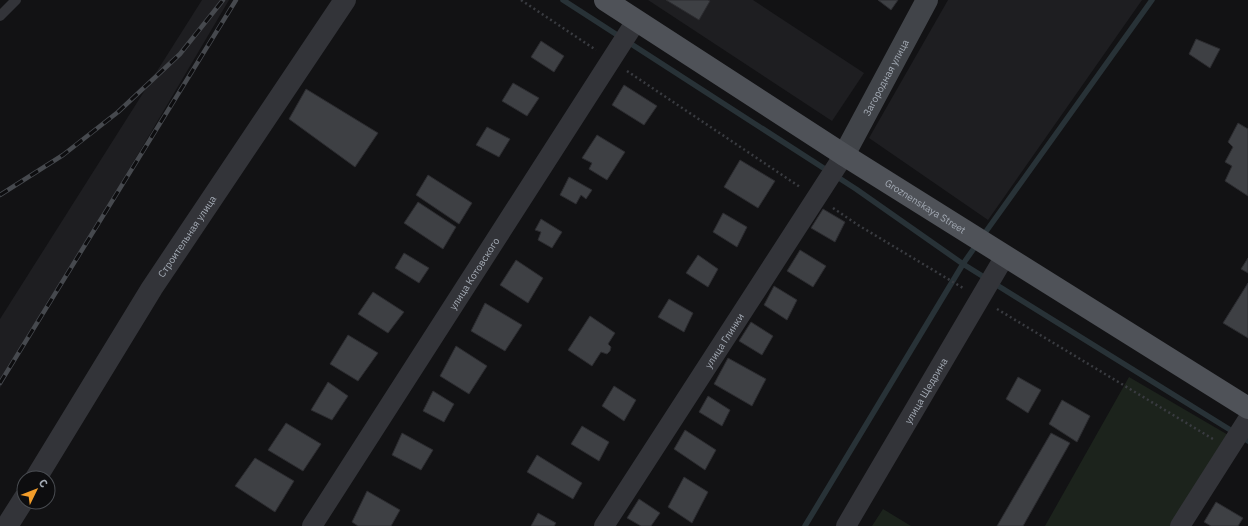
<svg xmlns="http://www.w3.org/2000/svg" width="1248" height="526" font-family="'IBM Plex Sans',sans-serif">
  <style>
    .built { fill: #1e1e21 }
    .green { fill: #1c231c }
    .lines { fill: none; stroke-linecap: round; stroke-linejoin: round }
    .stream { stroke: #283237; stroke-width: 5.5 }
    .building { fill: #3e4044; stroke: #2c2c30 }
    .path { stroke: #393b40; stroke-width: 2.5; stroke-dasharray: 2 3; stroke-linecap: butt }
    .service { stroke: #333439; stroke-width: 10 }
    .minor { stroke: #333439; stroke-width: 20 }
    .tertiary { stroke: #333439; stroke-width: 22 }
    .secondary { stroke: #414449; stroke-width: 22 }
    .primary { stroke: #4f5258; stroke-width: 22 }
    .rail-casing { stroke: #46494e; stroke-width: 4.5 }
    .rail { stroke: #0d0d0f; stroke-width: 3; stroke-dasharray: 9; stroke-linecap: butt }
    .labels { text-anchor: middle; dominant-baseline: central; stroke-width: 3; stroke-linejoin: round; paint-order: stroke }
    .street-label { font-size: 10px; fill: #a3aab4; stroke: #0d0d0f }
  </style>
  <rect width="100%" height="100%" fill="#121214"/>
  <path class="built" d="M 202,0 L 229,0 L 0,388 L 0,319 Z
    M 648,0 L 753,0 L 864,73 L 832,121 Z
    M 948,0 L 1142,0 L 988,220 L 869,138 Z"/>
  <path class="green" d="M 1129,377 L 1235,439 L 1177,526 L 1045,526 Z
    M 883,509 L 911,526 L 872,526 Z"/>
  <g class="lines">
    <path class="stream" d="M 563,0 L 856,189 L 963,264 L 1248,441
      M 982,237 L 1152,0
      M 805,526 L 963,264 L 977,244"/>
  </g>
  <path class="building" d="M 666,0 L 708,0 L 710,1 L 699,20 Z
    M 878,0 L 898,0 L 891,10 Z
    M 1196,39 L 1220,49 L 1210,68 L 1189,54 Z
    M 541,41 L 564,56 L 554,72 L 531,57 Z
    M 513,83 L 539,98 L 527,116 L 502,101 Z
    M 624,85 L 657,106 L 644,125 L 612,105 Z
    M 306,89 L 378,133 L 355,167 L 289,119 Z
    M 1238,123 L 1248,129 L 1248,196 L 1225,181 L 1232,166 L 1225,162 L 1233,147 L 1228,142 Z
    M 487,127 L 510,139 L 499,157 L 476,145 Z
    M 597,135 L 625,152 L 607,180 L 589,169 L 592,163 L 582,158 Z
    M 740,160 L 775,181 L 758,208 L 724,187 Z
    M 428,175 L 472,203 L 459,224 L 416,195 Z
    M 569,177 L 592,190 L 586,199 L 581,195 L 576,204 L 560,195 Z
    M 418,202 L 456,227 L 443,249 L 404,223 Z
    M 823,209 L 845,222 L 835,242 L 811,228 Z
    M 723,213 L 747,227 L 737,247 L 713,232 Z
    M 541,219 L 562,232 L 552,248 L 538,240 L 541,232 L 535,230 Z
    M 800,250 L 826,266 L 813,287 L 787,271 Z
    M 404,253 L 429,268 L 419,283 L 395,268 Z
    M 698,255 L 718,269 L 708,287 L 686,273 Z
    M 1248,258 L 1248,273 L 1241,269 Z
    M 516,260 L 543,278 L 528,303 L 500,285 Z
    M 1248,283 L 1248,338 L 1223,323 Z
    M 774,286 L 797,300 L 787,320 L 764,305 Z
    M 373,292 L 404,312 L 388,333 L 358,314 Z
    M 669,299 L 693,313 L 684,332 L 658,317 Z
    M 485,303 L 522,325 L 505,351 L 471,331 Z
    M 590,316 L 615,333 L 608,344 L 611,347 L 610,351 L 607,354 L 601,352 L 592,366 L 568,350 Z
    M 751,322 L 773,336 L 762,355 L 739,341 Z
    M 348,335 L 378,353 L 358,381 L 330,364 Z
    M 456,346 L 487,366 L 469,394 L 440,376 Z
    M 728,358 L 766,379 L 752,406 L 714,384 Z
    M 1018,377 L 1041,390 L 1028,413 L 1006,399 Z
    M 328,382 L 348,396 L 332,420 L 311,410 Z
    M 614,386 L 636,400 L 624,421 L 602,406 Z
    M 433,391 L 454,404 L 444,422 L 423,411 Z
    M 708,396 L 730,410 L 722,426 L 699,412 Z
    M 1062,400 L 1090,416 L 1077,442 L 1049,424 Z
    M 286,423 L 321,444 L 303,471 L 268,450 Z
    M 582,426 L 609,442 L 599,461 L 571,444 Z
    M 685,430 L 716,450 L 705,470 L 674,449 Z
    M 402,433 L 433,450 L 421,470 L 392,455 Z
    M 1051,433 L 1070,443 L 1023,526 L 997,526 Z
    M 537,455 L 582,483 L 573,499 L 527,472 Z
    M 255,458 L 294,481 L 275,512 L 235,486 Z
    M 684,477 L 708,492 L 692,523 L 668,507 Z
    M 367,491 L 400,510 L 391,526 L 358,526 L 352,522 Z
    M 639,499 L 660,513 L 651,526 L 641,526 L 627,518 Z
    M 1216,502 L 1243,518 L 1238,526 L 1211,526 L 1204,522 Z
    M 538,513 L 556,523 L 554,526 L 531,526 Z"/>
  <g class="lines">
    <path class="path" d="M 521,0 L 596,50
      M 627,71 L 800,187
      M 833,208 L 858,225 L 963,288
      M 997,309 L 1213,439"/>
    <path class="service" d="M 0,16 L 16,0"/>
    <g class="minor">
      <path id="s1" d="M 312,526 L 636,21"/>
      <path id="s2" d="M 604,526 L 844,155"/>
      <path id="s3" d="M 846,526 L 1005,256"/>
      <path d="M 1180,526 L 1248,419"/>
    </g>
    <g class="tertiary">
      <path id="s4" d="M 36,478 L 152,288 L 345,0"/>
      <path d="M 7,526 L 24,499"/>
    </g>
    <path class="secondary" id="s5" d="M 844,155 L 927,0"/>
    <path class="primary" id="s6" d="M 605,0 L 844,155 L 1248,408"/>
    <defs>
      <path id="rail" d="M 0,195 L 63,155 L 118,112 L 180,54 L 223,0
        M 0,383 L 236,0"/>
    </defs>
    <use href="#rail" class="rail-casing"/>
    <use href="#rail" class="rail"/>
  </g>
  <g class="labels">
    <g class="street-label">
      <text stroke="none"><textPath href="#s5" startOffset="88">Загородная улица</textPath></text>
      <text stroke="none"><textPath href="#s6" startOffset="381">Groznenskaya Street</textPath></text>
      <text stroke="none"><textPath href="#s4" startOffset="285">Строительная улица</textPath></text>
      <text stroke="none"><textPath href="#s1" startOffset="300">улица Котовского</textPath></text>
      <text stroke="none"><textPath href="#s2" startOffset="221">улица Глинки</textPath></text>
      <text stroke="none"><textPath href="#s3" startOffset="157">улица Щедрина</textPath></text>
    </g>
  </g>
  <g transform="translate(36 490) rotate(47)"><circle r="19" fill="#0d0d0f" stroke="#494c51"/>
  <path d="M0-3L7 15L0 10L-7 15Z" fill="#f39d2a"/>
  <text y="-6" font-size="11" font-weight="bold" text-anchor="middle" fill="#a3aab4">С</text>
  </g>
</svg>
